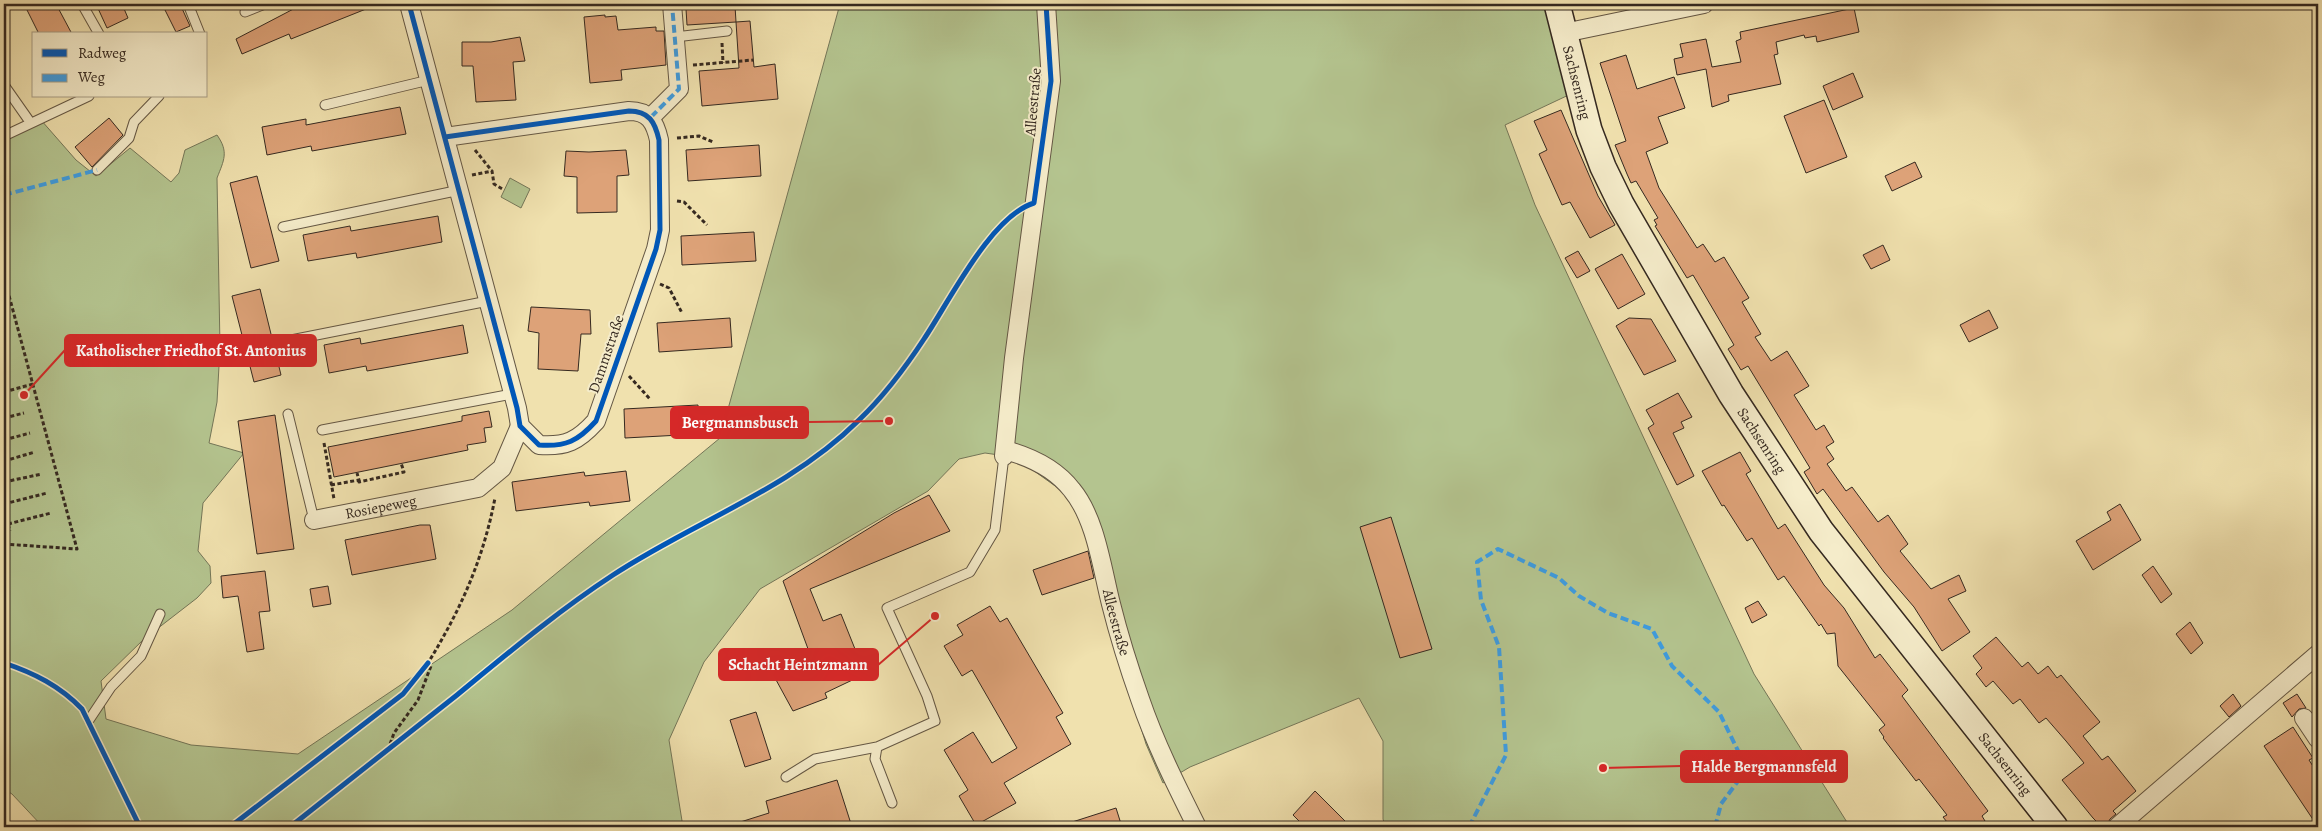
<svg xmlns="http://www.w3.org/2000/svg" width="2322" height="831" font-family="Alegreya,serif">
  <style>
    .green { fill: #b4c48f; stroke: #747658 }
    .building { fill: #dda278; stroke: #352920 }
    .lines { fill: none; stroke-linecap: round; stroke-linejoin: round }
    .lane-casing { stroke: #645744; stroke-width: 11 }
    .street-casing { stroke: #645744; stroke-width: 20 }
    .secondary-casing { stroke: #352920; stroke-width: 28 }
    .path { stroke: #352920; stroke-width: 3; stroke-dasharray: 4 2.5; stroke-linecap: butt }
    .lane { stroke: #f5ecca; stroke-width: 9 }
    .street { stroke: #f5ecca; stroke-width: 18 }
    .secondary { stroke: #f5ecca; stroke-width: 25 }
    .quiet { stroke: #3e9ce0; stroke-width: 4; stroke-dasharray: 8 4; stroke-linecap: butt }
    .cycleway-casing { stroke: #f5ecca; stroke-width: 8 }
    .cycleway { stroke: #0057b8; stroke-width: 5 }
    .labels { text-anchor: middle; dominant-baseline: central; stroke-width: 4; stroke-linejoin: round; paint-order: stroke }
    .street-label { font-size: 15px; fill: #352920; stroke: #f5ecca }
    .leader { fill: none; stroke: #d62828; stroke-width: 2 }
    .callout-dot { fill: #d62828; stroke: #f5ecca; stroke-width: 2 }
    .callout { fill: #d62828; stroke: #d62828; stroke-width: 2 }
    .callout-label { font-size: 16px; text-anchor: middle; font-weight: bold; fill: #fff }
  </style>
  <rect width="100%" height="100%" fill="#f0e1ae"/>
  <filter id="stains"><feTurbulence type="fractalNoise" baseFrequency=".004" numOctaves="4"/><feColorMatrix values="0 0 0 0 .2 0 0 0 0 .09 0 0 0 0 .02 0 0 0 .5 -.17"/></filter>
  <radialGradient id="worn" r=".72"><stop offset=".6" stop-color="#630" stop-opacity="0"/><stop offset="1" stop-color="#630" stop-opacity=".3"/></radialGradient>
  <path class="green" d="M 840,4 L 1554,4 L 1575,92 L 1505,125 L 1535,205 L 1754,674 L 1850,827 L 1385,827 L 1383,819 L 1383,741 L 1359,698 L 1190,767 L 1163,783 L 1146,744 L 1105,609 L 1094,551 L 1075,511 L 1065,493 L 1023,463 L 999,455 L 985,453 L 959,459 L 928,491 L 760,589 L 704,662 L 669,740 L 683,827 L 43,827 L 12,794 L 4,789 L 4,137 L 41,120 L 76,160 L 96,176 L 130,148 L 171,182 L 179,173 L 185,150 L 217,135 C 229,152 224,160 217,178 L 220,348 L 217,402 L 209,443 L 244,453 L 203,503 L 198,551 L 210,566 L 211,583 L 197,598 L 144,639 L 101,681 L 106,719 L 191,745 L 298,754 L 512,610 L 720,438 Z
    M 510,178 L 530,189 L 521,208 L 501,197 Z"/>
  <path class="building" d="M 24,4 L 56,4 L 72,34 L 39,34 Z
    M 96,4 L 122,4 L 128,18 L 107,28 Z
    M 173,4 L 180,4 L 190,26 L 176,32 L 164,8 Z
    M 303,4 L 376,5 L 291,39 L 289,34 L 242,54 L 236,39 Z
    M 735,6 L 736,22 L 687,25 L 686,9 Z
    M 1854,8 L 1859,32 L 1817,42 L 1816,36 L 1805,38 L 1804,35 L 1776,42 L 1778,54 L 1774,55 L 1781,84 L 1728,95 L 1729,101 L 1712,107 L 1706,69 L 1677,75 L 1674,59 L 1683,57 L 1680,44 L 1706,39 L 1712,67 L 1741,62 L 1736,41 L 1741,39 L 1740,32 Z
    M 605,15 L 605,17 L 616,16 L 618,30 L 656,27 L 656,31 L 664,31 L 666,65 L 621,70 L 622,80 L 590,83 L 584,17 Z
    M 750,21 L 754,67 L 775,64 L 778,99 L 702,106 L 699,71 L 739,68 L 736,22 Z
    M 520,37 L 525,61 L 513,62 L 516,100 L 476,102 L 473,66 L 462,66 L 462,42 L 491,42 Z
    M 1626,55 L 1637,89 L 1674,77 L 1685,108 L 1658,117 L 1668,143 L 1646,152 L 1659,188 L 1697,248 L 1703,244 L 1715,262 L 1724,257 L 1749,298 L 1742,302 L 1761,334 L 1755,337 L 1771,361 L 1787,351 L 1809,386 L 1794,395 L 1816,430 L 1824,425 L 1834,442 L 1826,447 L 1834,459 L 1827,464 L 1846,491 L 1852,487 L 1878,522 L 1888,515 L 1908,544 L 1900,551 L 1931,589 L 1959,575 L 1966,591 L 1948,599 L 1970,632 L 1942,651 L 1914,607 L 1884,572 L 1823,489 L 1817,494 L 1804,472 L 1810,468 L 1748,366 L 1741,370 L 1735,360 L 1728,349 L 1734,345 L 1693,275 L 1687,278 L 1655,226 L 1657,225 L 1654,220 L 1658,218 L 1636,181 L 1631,183 L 1627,174 L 1615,145 L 1626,141 L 1600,63 Z
    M 1853,73 L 1863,97 L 1833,110 L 1823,86 Z
    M 1824,100 L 1847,157 L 1806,173 L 1784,116 Z
    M 400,107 L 406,134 L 312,151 L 311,146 L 267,155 L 262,127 L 306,119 L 306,125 Z
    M 1561,110 L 1598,196 L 1615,225 L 1590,238 L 1570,202 L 1562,205 L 1539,154 L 1547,150 L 1534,121 Z
    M 109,118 L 123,135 L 92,167 L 75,147 Z
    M 759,145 L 761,176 L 688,181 L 686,150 Z
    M 626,150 L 629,175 L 617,176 L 617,212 L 577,213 L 577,177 L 564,176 L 566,151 L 589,152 Z
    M 1915,162 L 1922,177 L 1892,191 L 1885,176 Z
    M 257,176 L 279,261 L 251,268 L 230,183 Z
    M 438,216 L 442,242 L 357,258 L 356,253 L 308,261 L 303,235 L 350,226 L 351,231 Z
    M 754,232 L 756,261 L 682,265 L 681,236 Z
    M 1883,245 L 1890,260 L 1871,269 L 1863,255 Z
    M 1578,251 L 1590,271 L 1577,278 L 1565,258 Z
    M 1622,254 L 1645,294 L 1618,309 L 1595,269 Z
    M 260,289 L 281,375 L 254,382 L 232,296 Z
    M 531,307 L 590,310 L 591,334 L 581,334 L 578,371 L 538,369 L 539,333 L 528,331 Z
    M 1989,310 L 1998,328 L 1969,342 L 1960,325 Z
    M 730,318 L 732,347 L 659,352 L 657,323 Z
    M 1629,318 L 1651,319 L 1676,361 L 1644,375 L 1616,326 Z
    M 463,325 L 468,353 L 367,371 L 366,366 L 329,373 L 324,345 L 360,338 L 361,344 Z
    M 1678,393 L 1692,417 L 1681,422 L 1684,428 L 1673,433 L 1694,476 L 1677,485 L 1648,428 L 1654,424 L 1646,410 Z
    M 698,405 L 699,434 L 625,438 L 624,409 Z
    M 489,411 L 492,427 L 484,428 L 486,442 L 467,445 L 468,450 L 334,477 L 328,447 L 462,421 L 462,416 Z
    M 275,415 L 294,549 L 257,554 L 238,421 Z
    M 1740,452 L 1751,471 L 1746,474 L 1778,529 L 1785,524 L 1824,585 L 1844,608 L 1875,658 L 1880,654 L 1908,690 L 1902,696 L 1988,811 L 1982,816 L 1985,821 L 1976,827 L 1951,827 L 1943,817 L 1947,815 L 1919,779 L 1916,781 L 1883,738 L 1884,737 L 1879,730 L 1885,725 L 1838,666 L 1835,633 L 1827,634 L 1821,624 L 1819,626 L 1784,576 L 1778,580 L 1752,538 L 1747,541 L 1724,505 L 1722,506 L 1702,471 Z
    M 626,471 L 630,501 L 590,506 L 589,502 L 516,511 L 512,482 L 584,472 L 585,476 Z
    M 929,495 L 950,531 L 810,589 L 823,621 L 841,614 L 865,674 L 825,693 L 827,698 L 793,711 L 775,678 L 811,657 L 783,581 L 894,513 Z
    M 2120,504 L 2141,540 L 2093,570 L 2076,541 L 2111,520 L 2107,512 Z
    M 1391,517 L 1432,649 L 1400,658 L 1360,527 Z
    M 420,525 L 430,525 L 436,559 L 352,575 L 345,540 Z
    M 1088,551 L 1094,578 L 1042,595 L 1033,570 Z
    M 2153,566 L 2172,594 L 2161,603 L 2142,575 Z
    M 265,571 L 270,611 L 259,612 L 264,649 L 247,652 L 238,596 L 223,598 L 221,576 Z
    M 328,586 L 331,604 L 313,607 L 310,589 Z
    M 1758,601 L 1767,615 L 1752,623 L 1745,608 Z
    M 990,606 L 1000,622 L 1007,618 L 1063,713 L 1056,717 L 1071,744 L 1004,783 L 1016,803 L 976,825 L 959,796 L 968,790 L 944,750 L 973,732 L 992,763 L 1017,748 L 972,670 L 962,676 L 944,646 L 963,635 L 957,625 Z
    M 2190,622 L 2203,643 L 2191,654 L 2176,634 Z
    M 1996,637 L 2022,667 L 2028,662 L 2038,674 L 2048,666 L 2057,678 L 2061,675 L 2100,722 L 2083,736 L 2102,760 L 2108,756 L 2136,791 L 2113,811 L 2116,814 L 2110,819 L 2106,827 L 2102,827 L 2093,818 L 2062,780 L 2084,763 L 2066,741 L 2046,718 L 2039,723 L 2020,699 L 2013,704 L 1993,681 L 1986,687 L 1976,674 L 1982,668 L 1973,656 Z
    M 2233,694 L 2241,706 L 2229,717 L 2220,706 Z
    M 2297,694 L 2306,708 L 2299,709 L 2292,717 L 2283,703 Z
    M 756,712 L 771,759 L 745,767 L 730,720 Z
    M 2293,727 L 2313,758 L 2309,760 L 2318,774 L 2318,827 L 2264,746 Z
    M 837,780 L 852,827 L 735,827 L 734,824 L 769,813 L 766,801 Z
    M 1315,791 L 1351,827 L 1305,827 L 1293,815 Z
    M 1116,808 L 1122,827 L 1067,827 L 1066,824 Z"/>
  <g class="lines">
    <defs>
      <path id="lane" d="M 82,4 L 99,34
        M 188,4 L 200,34
        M 245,12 L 265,4
        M 675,37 L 727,31
        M 4,85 L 30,122
        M 325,105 L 429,80
        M 4,136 L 89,96
        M 97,170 L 129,138 L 134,122 L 159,96
        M 283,227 L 460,190
        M 286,341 L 488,301
        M 288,414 L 314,520
        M 322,430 L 512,394
        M 89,720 L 111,687 L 141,656 L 160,614
        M 786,777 L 815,759 L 877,747
        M 892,803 L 875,759 L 877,747 L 935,721 L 927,696 L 887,608 L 970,572 L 995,530 L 1004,456"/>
      <g id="street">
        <path d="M 409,4 L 517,408 L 520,426 L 539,445 C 566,447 578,441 596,421 L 656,249 L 660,230 L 659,140 C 655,122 649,111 629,111 L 445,137"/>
        <path d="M 1564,33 L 1704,4"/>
        <path d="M 651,117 L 679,89 L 672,4"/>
        <path id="s1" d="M 1005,450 C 1031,457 1055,468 1072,490 C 1096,519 1102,569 1111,604 C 1119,636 1129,668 1140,699 C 1155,743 1176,785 1197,827"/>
        <path d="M 1004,456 L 1014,358 L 1051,81 L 1046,4"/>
        <path id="s2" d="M 314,520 L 478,488 L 502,468 L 520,426"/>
        <path d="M 2304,718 L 2318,739"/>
        <path d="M 2117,827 L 2318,654"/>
      </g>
      <g id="secondary">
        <path id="s3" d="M 1557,4 L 1589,130 L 1603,167 L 1621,204 L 1731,394 L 1821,531 L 2055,827"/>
      </g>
    </defs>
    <use href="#lane" class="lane-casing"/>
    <use href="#street" class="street-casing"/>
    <use href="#secondary" class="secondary-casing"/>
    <path class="path" d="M 722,43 L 723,63
      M 693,65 L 753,60
      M 677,138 L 699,136 L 713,142
      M 475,150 L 492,171 L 494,184 L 504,190
      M 472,175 L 492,171
      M 677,201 L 684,202 L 707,225
      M 4,277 L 77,549 L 4,544
      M 660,284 L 669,288 L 682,313
      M 629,376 L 650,399
      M 4,392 L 33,384
      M 4,418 L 24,413
      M 4,440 L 30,433
      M 324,443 L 334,499
      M 4,461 L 35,452
      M 359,480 L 359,482 L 404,472 L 401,463
      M 4,482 L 42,474
      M 331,485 L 359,480 L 357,473
      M 4,504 L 47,493
      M 4,512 L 10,531
      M 8,524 L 51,513
      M 388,750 L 394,733 L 418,700 L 431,666 L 428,663 C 461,609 483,560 495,498"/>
    <use href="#lane" class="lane"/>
    <use href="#street" class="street"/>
    <use href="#secondary" class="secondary"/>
    <path class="quiet" d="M 651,117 L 679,89 L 672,4
      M 4,195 L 97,170
      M 1469,827 L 1506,755 L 1499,647 L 1481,600 L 1477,562 L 1498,549 L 1559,578 L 1579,596 L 1608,613 L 1652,629 L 1672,666 L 1719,712 L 1747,769 L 1721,804 L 1715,827"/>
    <defs>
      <path id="cycleway" d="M 409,4 L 517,408 L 520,426 L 539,445 C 566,447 578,441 596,421 L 656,249 L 660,230 L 659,140 C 655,122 649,111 629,111 L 445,137
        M 4,663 C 34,673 60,686 82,709 L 140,827
        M 230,827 L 403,694 L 428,663
        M 290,827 C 346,783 402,739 457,695 C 508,653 558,611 613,575 C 695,521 789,490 859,420 C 884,396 905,368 924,339 C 949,302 991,216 1034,203 L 1051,81 L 1046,4"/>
    </defs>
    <use href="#cycleway" class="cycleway-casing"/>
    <use href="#cycleway" class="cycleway"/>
  </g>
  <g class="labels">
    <g class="street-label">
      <text stroke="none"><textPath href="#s3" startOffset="81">Sachsenring</textPath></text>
      <text transform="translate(1033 102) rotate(-85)">Alleestraße</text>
      <text transform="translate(606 354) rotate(-71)">Dammstraße</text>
      <text stroke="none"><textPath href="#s3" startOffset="486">Sachsenring</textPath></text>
      <text stroke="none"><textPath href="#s2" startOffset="68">Rosiepeweg</textPath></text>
      <text stroke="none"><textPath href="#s1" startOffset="220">Alleestraße</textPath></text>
      <text stroke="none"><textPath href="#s3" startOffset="891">Sachsenring</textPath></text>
    </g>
  </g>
  <path class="leader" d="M24 395L65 350M889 421L808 422M935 616L878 665M1603 768L1681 766"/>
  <g class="callout-dot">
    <circle cx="24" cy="395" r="5"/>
    <circle cx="889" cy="421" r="5"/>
    <circle cx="935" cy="616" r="5"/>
    <circle cx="1603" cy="768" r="5"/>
  </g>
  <g class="callout">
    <rect x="65" y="335" width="251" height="31" rx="5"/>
    <rect x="671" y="407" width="137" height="31" rx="5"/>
    <rect x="719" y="649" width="159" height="31" rx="5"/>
    <rect x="1681" y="751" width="166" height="31" rx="5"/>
  </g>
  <g class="callout-label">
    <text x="191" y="356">Katholischer Friedhof St. Antonius</text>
    <text x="740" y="428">Bergmannsbusch</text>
    <text x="798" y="670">Schacht Heintzmann</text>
    <text x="1764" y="772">Halde Bergmannsfeld</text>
  </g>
  <rect width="2322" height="831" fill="none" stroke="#f0e1ae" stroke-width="20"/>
  <rect x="5" y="5" width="2312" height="821" fill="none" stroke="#352920" stroke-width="2.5"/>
  <rect x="10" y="10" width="2302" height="811" fill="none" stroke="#352920"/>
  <rect x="32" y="32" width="175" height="65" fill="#f5ecca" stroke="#a89e86"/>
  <rect x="42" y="49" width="25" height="8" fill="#0057b8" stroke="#a89e86"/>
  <text x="78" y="58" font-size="15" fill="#352920">Radweg</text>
  <rect x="42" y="74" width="25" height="8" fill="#3e9ce0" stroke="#a89e86"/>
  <text x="78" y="82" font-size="15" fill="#352920">Weg</text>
  <rect width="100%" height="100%" filter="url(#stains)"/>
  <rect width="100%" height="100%" fill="url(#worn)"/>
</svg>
